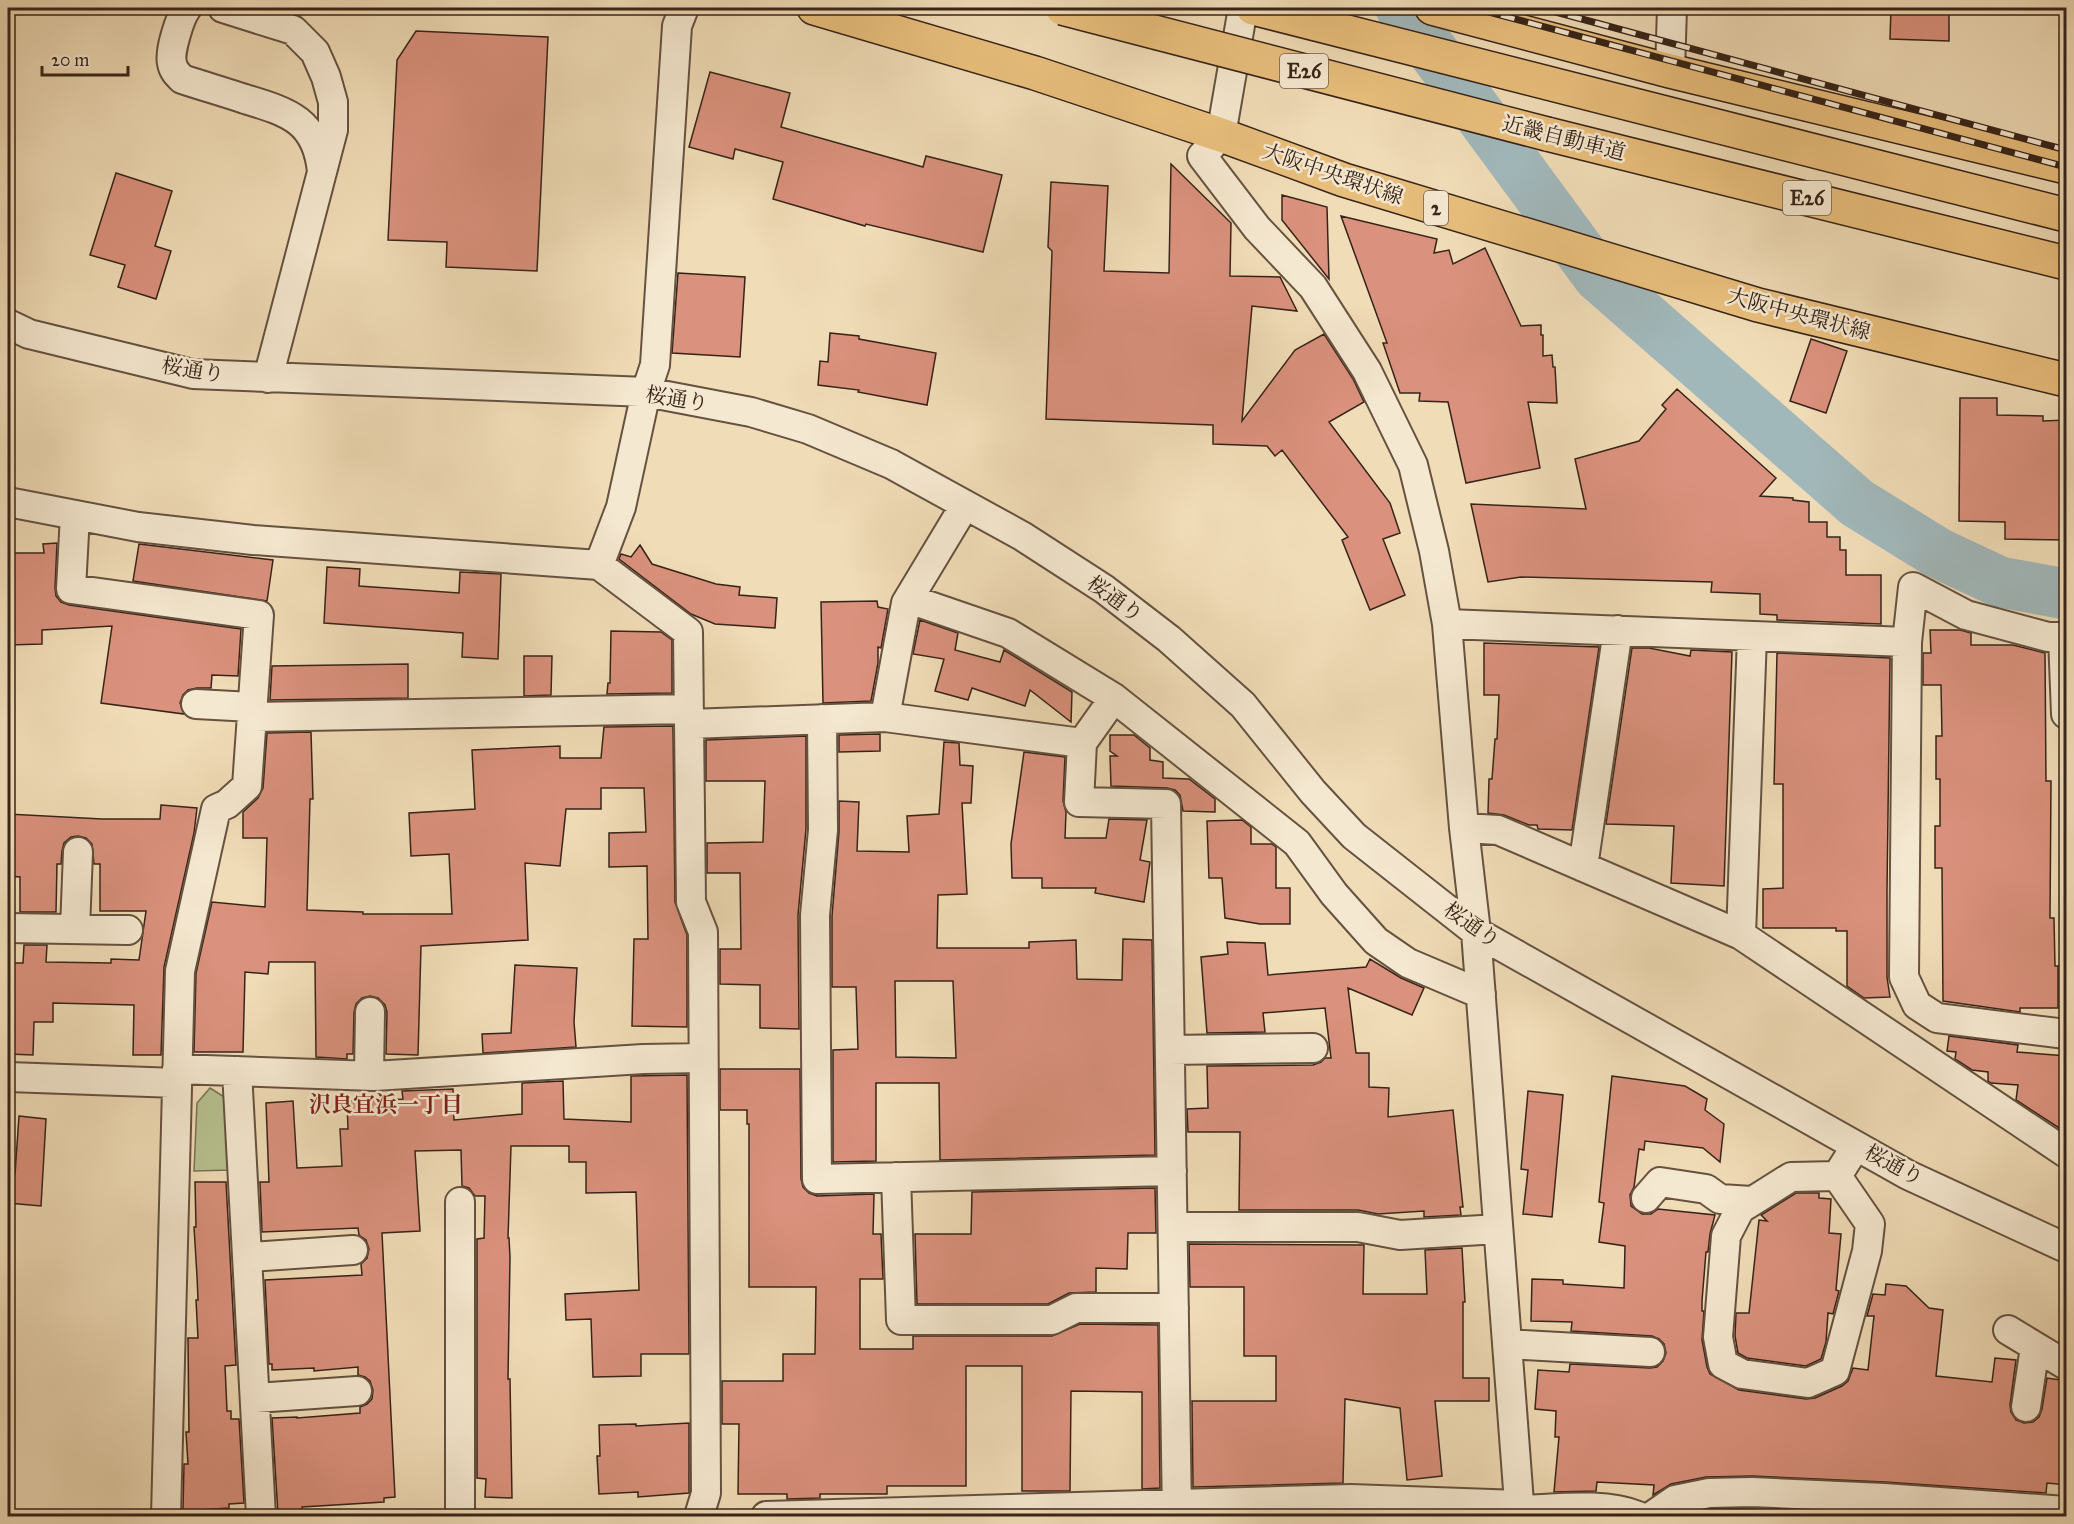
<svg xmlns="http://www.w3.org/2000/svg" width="2074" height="1524" font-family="'IM FELL Great Primer','Noto Serif JP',serif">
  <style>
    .green { fill: #b7c190; stroke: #777254; stroke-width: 1.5 }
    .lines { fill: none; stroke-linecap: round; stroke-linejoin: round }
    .river { stroke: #a1b8bb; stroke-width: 51 }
    .building { fill: #da917d; stroke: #372418; stroke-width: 1.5; fill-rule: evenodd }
    .minor-casing { stroke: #655240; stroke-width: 32 }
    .major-casing { stroke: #372418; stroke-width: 36 }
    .highway-casing { stroke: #372418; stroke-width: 36 }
    .minor { stroke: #f5e8d0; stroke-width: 28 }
    .major { stroke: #e8be7c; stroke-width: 33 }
    .highway { stroke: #e8be7c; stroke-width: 33 }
    .rail-casing { stroke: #372418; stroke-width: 7 }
    .rail { stroke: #f5e8d0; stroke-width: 4.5; stroke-dasharray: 14; stroke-linecap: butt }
    .highway-bridge-casing { stroke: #372418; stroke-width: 36; stroke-linecap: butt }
    .highway-bridge { stroke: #e8be7c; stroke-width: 33 }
    .labels { text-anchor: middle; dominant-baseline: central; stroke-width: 5; stroke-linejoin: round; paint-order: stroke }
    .shield { fill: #f5e8d0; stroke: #705f4f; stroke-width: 1.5 }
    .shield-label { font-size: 20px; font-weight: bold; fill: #372418 }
    .street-label { font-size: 21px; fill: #372418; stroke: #f5e8d0 }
    .neighbourhood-label { font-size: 22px; font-weight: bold; fill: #7a1f14; stroke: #f5e8d0 }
  </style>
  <rect width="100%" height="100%" fill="#f0dcb7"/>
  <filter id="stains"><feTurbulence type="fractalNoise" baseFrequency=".00333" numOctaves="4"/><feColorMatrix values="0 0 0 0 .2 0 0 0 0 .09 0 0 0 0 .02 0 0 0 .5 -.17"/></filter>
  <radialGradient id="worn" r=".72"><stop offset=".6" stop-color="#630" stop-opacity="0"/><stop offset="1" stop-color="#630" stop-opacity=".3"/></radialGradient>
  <path class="green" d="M 210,1088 L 229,1100 L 231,1170 L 194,1171 L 197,1103 Z"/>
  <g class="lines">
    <path class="river" d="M 1401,8 L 1598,276 L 1857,503 L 1938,553 L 2000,582 L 2066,594"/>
  </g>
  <path class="building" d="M 1891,8 L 1949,8 L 1949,41 L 1890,39 Z
    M 416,31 L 548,37 L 537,271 L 446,267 L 447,242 L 388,240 L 397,60 Z
    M 710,72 L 790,93 L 781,127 L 923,167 L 926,156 L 1002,175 L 983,252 L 866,224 L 865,226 L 773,199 L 783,162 L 735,149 L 733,159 L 689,147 Z
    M 1171,164 L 1231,223 L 1230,276 L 1280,277 L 1297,311 L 1252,306 L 1242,421 L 1295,350 L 1324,334 L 1353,379 L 1364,402 L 1329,422 L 1390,503 L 1400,533 L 1383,539 L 1405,595 L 1370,610 L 1342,540 L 1348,537 L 1282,450 L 1275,456 L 1267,446 L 1213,444 L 1213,425 L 1046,419 L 1052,251 L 1048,247 L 1051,182 L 1108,186 L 1104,271 L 1169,273 Z
    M 116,173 L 172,191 L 155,246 L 171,251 L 156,299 L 118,287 L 125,265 L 90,255 Z
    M 1282,195 L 1327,207 L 1329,279 L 1282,220 Z
    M 1341,216 L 1437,239 L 1434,253 L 1449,250 L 1453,264 L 1485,248 L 1521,326 L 1541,325 L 1541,335 L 1543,335 L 1543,356 L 1552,355 L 1553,367 L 1555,367 L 1557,403 L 1528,402 L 1540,468 L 1466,483 L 1448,402 L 1419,401 L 1420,393 L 1400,393 L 1383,343 L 1387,343 Z
    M 678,273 L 745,277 L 740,357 L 672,353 Z
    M 830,333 L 859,336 L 859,339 L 936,353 L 927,405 L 858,392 L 859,390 L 818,385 L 820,361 L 828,362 Z
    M 1811,339 L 1847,351 L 1826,413 L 1790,401 Z
    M 1677,389 L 1776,478 L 1760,496 L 1793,498 L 1793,500 L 1809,502 L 1809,522 L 1827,522 L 1827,537 L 1840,537 L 1840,550 L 1846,550 L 1846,575 L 1881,575 L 1881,624 L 1777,620 L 1777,615 L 1760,614 L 1760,594 L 1711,592 L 1712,582 L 1521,577 L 1488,582 L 1471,504 L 1586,509 L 1575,459 L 1639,441 L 1666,409 L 1662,405 Z
    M 1960,398 L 1997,398 L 1997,415 L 2043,416 L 2043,421 L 2067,420 L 2067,540 L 2005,539 L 2005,522 L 1959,521 Z
    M 57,543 L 55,588 L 56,596 L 61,602 L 69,605 L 241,629 L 238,676 L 212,675 L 211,688 L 197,688 L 188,690 L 183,695 L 180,703 L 184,714 L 101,703 L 112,626 L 42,630 L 42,644 L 8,645 L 8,553 L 44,553 L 43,544 Z
    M 139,544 L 273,560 L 267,601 L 133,581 Z
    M 640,545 L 652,564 L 716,584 L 740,587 L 739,595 L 777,598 L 775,628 L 715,624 L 691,614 L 619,559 L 621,554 L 631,557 Z
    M 327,567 L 360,569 L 359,586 L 459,593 L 460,572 L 501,574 L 498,659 L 462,657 L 463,633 L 324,623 Z
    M 877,601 L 878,607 L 888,609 L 881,648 L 878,647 L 878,663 L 871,701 L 823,703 L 821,602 Z
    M 920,620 L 958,633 L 955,650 L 1000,662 L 1004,650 L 1072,692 L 1071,722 L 1030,690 L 1025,706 L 972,688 L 968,700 L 935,691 L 944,659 L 913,654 Z
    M 1930,630 L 1960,630 L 1971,633 L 1971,645 L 2013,645 L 2045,653 L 2046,781 L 2051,781 L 2050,918 L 2054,918 L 2055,966 L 2058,966 L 2058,1008 L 2020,1008 L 2020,1012 L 1943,1001 L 1942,868 L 1935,868 L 1935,826 L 1940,826 L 1940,779 L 1936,779 L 1936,736 L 1942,736 L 1941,685 L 1923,685 L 1923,653 L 1931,653 Z
    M 611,631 L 661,632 L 672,640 L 672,693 L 607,694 L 608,683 L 610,683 Z
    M 1484,643 L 1599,647 L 1572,830 L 1538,829 L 1537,825 L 1529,825 L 1504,815 L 1488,813 L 1489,779 L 1492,779 L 1495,739 L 1497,739 L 1499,695 L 1484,695 Z
    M 1632,648 L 1649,648 L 1690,656 L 1691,650 L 1732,652 L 1724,886 L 1671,883 L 1674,826 L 1606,824 Z
    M 1777,653 L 1890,658 L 1887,890 L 1887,977 L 1890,997 L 1864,998 L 1847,986 L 1847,931 L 1836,931 L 1836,928 L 1763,928 L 1763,889 L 1783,888 L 1783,784 L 1774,784 Z
    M 524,656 L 552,656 L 551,695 L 524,696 Z
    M 408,664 L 408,698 L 270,700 L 272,666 Z
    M 673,726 L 675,902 L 687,935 L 687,1027 L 632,1026 L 634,939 L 648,939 L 647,866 L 609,867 L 609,833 L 646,832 L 644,788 L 601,788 L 601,809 L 566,809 L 560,866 L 525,863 L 528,940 L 421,946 L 418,1055 L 386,1054 L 387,1012 L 385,1005 L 378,998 L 370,996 L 362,998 L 356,1004 L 354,1012 L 353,1054 L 347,1054 L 347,1059 L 316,1057 L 315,962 L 269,962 L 268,974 L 245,972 L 243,1052 L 194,1052 L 196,973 L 212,902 L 265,907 L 267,838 L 243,838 L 243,812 L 258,798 L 263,788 L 267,733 L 311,732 L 313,799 L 310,799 L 307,910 L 363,912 L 363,914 L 452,914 L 449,854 L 411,856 L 409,813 L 475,809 L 472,750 L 560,746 L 560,758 L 601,758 L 604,727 Z
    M 880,734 L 880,751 L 839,752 L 839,735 Z
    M 1110,735 L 1134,735 L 1150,748 L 1150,760 L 1163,762 L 1163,778 L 1189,779 L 1215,799 L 1215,812 L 1183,811 L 1180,795 L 1175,790 L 1167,788 L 1111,786 L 1110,756 L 1117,756 L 1110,751 Z
    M 806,736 L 806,829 L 798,915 L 799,1029 L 760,1028 L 760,985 L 720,984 L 720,949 L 741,949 L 740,873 L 707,873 L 707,843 L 763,842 L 765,781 L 706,781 L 706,740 Z
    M 944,742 L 959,743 L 960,765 L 973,766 L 971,803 L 962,803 L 967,894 L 938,895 L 937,948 L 1029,948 L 1029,942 L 1076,940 L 1077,979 L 1122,980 L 1123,939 L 1152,940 L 1155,1155 L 940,1160 L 939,1083 L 876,1083 L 876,1161 L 833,1162 L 833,1050 L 858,1049 L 856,987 L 832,987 L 832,916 L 839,832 L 839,801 L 859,802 L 857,851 L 909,852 L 907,816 L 939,814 ZM 895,981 L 953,981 L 956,1058 L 896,1057 Z
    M 1024,752 L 1065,757 L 1063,801 L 1066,812 L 1065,838 L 1106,838 L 1109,819 L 1147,820 L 1140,860 L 1150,862 L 1144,902 L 1095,893 L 1096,888 L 1042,888 L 1042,878 L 1012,878 L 1011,844 Z
    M 161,805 L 197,808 L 194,833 L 164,967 L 161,1055 L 133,1055 L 134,1005 L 53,1003 L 53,1022 L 34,1022 L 33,1055 L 8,1054 L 8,963 L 23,963 L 24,945 L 47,945 L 46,962 L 111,963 L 111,959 L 139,960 L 146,911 L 100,911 L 100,864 L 94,864 L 92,844 L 86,838 L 78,836 L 71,837 L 64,843 L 62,851 L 61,864 L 57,864 L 56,912 L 20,912 L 20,877 L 8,876 L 8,814 L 102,819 L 160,819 Z
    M 1242,820 L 1251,827 L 1251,844 L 1272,844 L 1276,847 L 1276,888 L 1290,888 L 1290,924 L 1260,924 L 1225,918 L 1222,878 L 1209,878 L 1207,821 Z
    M 1227,942 L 1265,943 L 1268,975 L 1366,967 L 1370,959 L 1401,978 L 1424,988 L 1412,1015 L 1348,988 L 1356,1053 L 1369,1053 L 1369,1087 L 1389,1088 L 1388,1117 L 1453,1110 L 1463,1207 L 1460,1207 L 1461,1215 L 1424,1217 L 1424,1211 L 1378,1214 L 1358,1210 L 1239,1210 L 1240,1132 L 1188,1132 L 1187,1109 L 1208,1108 L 1207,1066 L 1313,1065 L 1321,1062 L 1325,1058 L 1331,1058 L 1325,1008 L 1263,1013 L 1265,1032 L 1207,1033 L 1201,957 L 1228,954 Z
    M 515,965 L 577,968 L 574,1022 L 576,1047 L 483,1053 L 482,1034 L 511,1033 Z
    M 1949,1036 L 2018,1045 L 2017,1052 L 2067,1056 L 2067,1133 L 2016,1100 L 2018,1085 L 1991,1083 L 1988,1081 L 1988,1072 L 1972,1070 L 1955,1059 L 1956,1052 L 1947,1051 Z
    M 720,1069 L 800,1069 L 801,1179 L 803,1187 L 809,1193 L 817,1196 L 874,1194 L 873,1234 L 881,1234 L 883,1279 L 860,1279 L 860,1349 L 913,1349 L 913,1336 L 1052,1336 L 1080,1324 L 1158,1325 L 1160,1488 L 1142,1489 L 1142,1392 L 1071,1391 L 1070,1491 L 1022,1491 L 1022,1366 L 966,1366 L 966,1486 L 887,1486 L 887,1494 L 820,1494 L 820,1498 L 787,1499 L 787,1494 L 738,1494 L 739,1424 L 722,1424 L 722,1381 L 783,1381 L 783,1354 L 815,1354 L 816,1287 L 749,1287 L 749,1124 L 747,1124 L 747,1110 L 720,1110 Z
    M 687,1075 L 689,1354 L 641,1354 L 641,1376 L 593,1377 L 591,1319 L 566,1320 L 565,1294 L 639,1290 L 636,1192 L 586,1193 L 586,1162 L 569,1162 L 569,1146 L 511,1146 L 508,1238 L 509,1238 L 510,1257 L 508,1379 L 510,1379 L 512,1498 L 485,1497 L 486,1479 L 477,1478 L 477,1239 L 484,1238 L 485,1196 L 475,1196 L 469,1188 L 462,1186 L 461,1150 L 415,1151 L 420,1231 L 382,1233 L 395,1497 L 384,1498 L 384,1502 L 302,1507 L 302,1513 L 278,1514 L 272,1418 L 297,1417 L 297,1418 L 360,1413 L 360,1407 L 367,1404 L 372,1399 L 373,1390 L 370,1381 L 365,1377 L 358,1375 L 358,1367 L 314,1371 L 314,1368 L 272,1370 L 272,1364 L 269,1364 L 265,1280 L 362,1275 L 361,1264 L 367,1258 L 369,1249 L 366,1240 L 359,1235 L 358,1228 L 262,1232 L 260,1182 L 269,1182 L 266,1103 L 293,1101 L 297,1168 L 342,1166 L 340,1129 L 348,1129 L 347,1101 L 403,1099 L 402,1091 L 453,1089 L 454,1120 L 522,1114 L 522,1083 L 563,1081 L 564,1119 L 631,1122 L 631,1076 Z
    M 1612,1076 L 1685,1086 L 1707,1099 L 1705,1110 L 1724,1124 L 1720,1162 L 1703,1148 L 1645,1141 L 1644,1150 L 1639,1149 L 1634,1187 L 1630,1195 L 1631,1206 L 1642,1214 L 1651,1214 L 1658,1209 L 1715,1215 L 1710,1234 L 1708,1252 L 1706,1252 L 1702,1301 L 1702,1311 L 1704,1311 L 1702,1340 L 1707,1367 L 1710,1374 L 1739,1390 L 1806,1399 L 1815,1398 L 1842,1386 L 1848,1381 L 1853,1368 L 1868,1370 L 1874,1316 L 1867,1316 L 1873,1294 L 1885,1295 L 1886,1284 L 1906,1286 L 1929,1308 L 1943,1310 L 1936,1376 L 1992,1382 L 1995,1358 L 2016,1360 L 2010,1405 L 2011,1412 L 2016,1420 L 2024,1423 L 2033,1422 L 2039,1417 L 2042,1409 L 2047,1378 L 2067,1381 L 2061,1450 L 2067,1450 L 2067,1485 L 2047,1483 L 2046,1493 L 1885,1482 L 1752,1476 L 1706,1477 L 1671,1484 L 1653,1495 L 1654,1485 L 1597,1482 L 1596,1491 L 1554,1492 L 1559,1437 L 1555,1437 L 1556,1411 L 1535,1409 L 1538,1370 L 1569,1372 L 1570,1364 L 1650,1368 L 1657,1367 L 1663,1361 L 1666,1353 L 1664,1344 L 1659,1339 L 1652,1336 L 1571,1331 L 1572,1322 L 1531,1321 L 1532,1279 L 1563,1280 L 1563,1284 L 1624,1288 L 1625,1246 L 1599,1242 L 1604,1203 L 1599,1202 Z
    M 1528,1091 L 1563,1095 L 1552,1217 L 1523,1214 L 1528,1170 L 1521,1169 Z
    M 19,1116 L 46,1119 L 41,1206 L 8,1203 L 8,1174 L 15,1174 Z
    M 195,1182 L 226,1182 L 236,1365 L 225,1366 L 227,1411 L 231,1411 L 231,1419 L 239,1419 L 244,1503 L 229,1504 L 229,1508 L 183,1511 L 184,1464 L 188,1464 L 186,1432 L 189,1432 L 188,1338 L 198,1338 L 196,1300 L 198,1300 L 197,1276 L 194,1227 L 196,1227 Z
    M 1155,1188 L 1156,1233 L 1128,1233 L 1127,1269 L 1096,1268 L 1096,1292 L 1069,1293 L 1048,1304 L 917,1304 L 915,1234 L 971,1234 L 972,1192 Z
    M 1796,1193 L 1819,1193 L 1819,1198 L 1831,1199 L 1829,1233 L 1841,1234 L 1836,1290 L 1839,1291 L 1833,1314 L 1828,1313 L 1826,1342 L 1821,1359 L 1806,1366 L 1747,1358 L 1738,1353 L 1735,1336 L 1736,1313 L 1749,1313 L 1759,1220 L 1767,1221 L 1761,1215 Z
    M 1189,1244 L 1364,1245 L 1363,1294 L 1427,1294 L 1425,1250 L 1462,1248 L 1465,1302 L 1463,1302 L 1463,1378 L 1489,1378 L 1489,1401 L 1435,1401 L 1442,1476 L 1407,1480 L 1400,1408 L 1345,1399 L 1343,1483 L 1193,1487 L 1192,1401 L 1276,1401 L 1276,1356 L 1244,1356 L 1244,1287 L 1190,1287 Z
    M 689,1423 L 689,1493 L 638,1497 L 638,1492 L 599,1494 L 597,1456 L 600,1456 L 599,1425 L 636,1424 L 636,1426 Z
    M 1711,1509 L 1752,1509 L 1911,1516 L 1680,1516 Z"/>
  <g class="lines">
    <defs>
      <path id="minor" d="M 187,8 C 180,17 169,52 172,63 C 173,70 177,74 182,79 C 203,86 224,92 245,99 C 288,112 317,120 322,172
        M 223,8 L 293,30 L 315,52 L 326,77 L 333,102 L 333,130 L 268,378
        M 1243,8 L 1221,135 L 1202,156 L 1257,228 L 1313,287 L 1367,371 L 1413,465 L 1434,551 L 1447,624 L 1464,828 L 1476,932 L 1520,1516
        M 1670,71 L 1672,8
        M 8,324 L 29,334 L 193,374 L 646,392 L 751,412 L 808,429 L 891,464 L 1022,536 L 1104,589 L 1169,639 L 1243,705 L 1313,792 L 1354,836 L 1476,932 L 1908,1175 L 2066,1248
        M 8,502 L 138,527 L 253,540 L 599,565 L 688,632 L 691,902 L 703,932 L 706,1493 L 699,1516
        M 75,515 L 71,589 L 259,615 L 247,786 L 227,804 L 216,809 L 180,971 L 166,1516
        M 599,565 L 621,507 L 646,392 L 655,365 L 677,26 L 684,8
        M 909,599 L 1008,633 L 1114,698 L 1297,843 L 1334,894 L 1376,941 L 1408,963 L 1481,994
        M 1447,624 L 1907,642
        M 2063,637 L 2066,714
        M 2066,637 L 2048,637 L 1966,615 L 1913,587 L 1907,642 L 1904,977 L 1917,1005 L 1937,1018 L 2066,1034
        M 196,704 L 252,707
        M 251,717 L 689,709
        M 885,717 L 1082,743 L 1114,698
        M 822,719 L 823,830 L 815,915 L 817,1179 L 1172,1171
        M 689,724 L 885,717 L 906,603 L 965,505
        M 1082,743 L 1079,802 L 1166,804 L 1177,1516
        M 1464,828 L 1498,830 L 1741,935 L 2066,1153
        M 1583,867 L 1618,630
        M 8,928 L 128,930
        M 75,929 L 78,852
        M 1741,935 L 1752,636
        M 1170,1050 L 1313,1048
        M 177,1069 L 374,1076 L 643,1059 L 703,1058
        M 237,1071 L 261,1516
        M 369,1075 L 370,1012
        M 8,1077 L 177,1083
        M 1837,1176 L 1870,1224 L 1867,1251 L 1835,1371 L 1808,1383 L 1742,1374 L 1723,1364 L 1718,1337 L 1726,1236 L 1740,1209 L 1791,1177 L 1837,1176 L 1856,1146
        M 896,1177 L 901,1320 L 1052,1320 L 1076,1308 L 1174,1308
        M 1646,1198 L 1660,1182 L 1706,1189 L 1720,1199 L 1752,1201
        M 460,1202 L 460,1516
        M 1173,1227 L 1358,1227 L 1400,1235 L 1498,1229
        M 249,1257 L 353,1250
        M 2008,1330 L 2066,1365
        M 1507,1344 L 1650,1352
        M 256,1398 L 357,1391
        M 2026,1407 L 2035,1347
        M 1519,1510 C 1555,1509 1605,1502 1638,1516
        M 766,1516 L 1351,1499 L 1519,1505
        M 1652,1516 L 1675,1500 L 1709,1493 L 1752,1492 L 1884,1498 L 2066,1511"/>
      <path id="major" d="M 814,8 L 1035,73 L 1221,135 L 1344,180 L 1758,305 L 2066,380
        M 1432,8 L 1670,71 L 2066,167"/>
      <path id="highway" d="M 1253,8 L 2066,215
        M 1547,134 L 2066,263"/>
    </defs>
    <use href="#minor" class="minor-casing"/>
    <use href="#major" class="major-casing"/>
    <use href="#highway" class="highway-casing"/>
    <use href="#minor" class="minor"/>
    <use href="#major" class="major"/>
    <use href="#highway" class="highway"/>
    <defs>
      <path id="rail" d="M 1474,8 L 2066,167
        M 1541,8 L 2066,150"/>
    </defs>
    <use href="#rail" class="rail-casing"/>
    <use href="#rail" class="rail"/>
    <defs>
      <path id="highway-bridge" d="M 1062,8 L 1547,134"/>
    </defs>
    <use href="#highway-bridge" class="highway-bridge-casing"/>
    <use href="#highway-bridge" class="highway-bridge"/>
  </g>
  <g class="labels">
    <g class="shield">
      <rect x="1280" y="54" width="48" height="34" rx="4.5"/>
      <rect x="1783" y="181" width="48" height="34" rx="4.5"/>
      <rect x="1424" y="191" width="24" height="34" rx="4.5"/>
    </g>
    <g class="shield-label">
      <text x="1304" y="71">E26</text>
      <text x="1807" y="198">E26</text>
      <text x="1436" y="208">2</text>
    </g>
    <g class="street-label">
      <text transform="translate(1564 138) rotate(14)">近畿自動車道</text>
      <text transform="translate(1333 174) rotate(19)">大阪中央環状線</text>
      <text transform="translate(1799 314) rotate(15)">大阪中央環状線</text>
      <text transform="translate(193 370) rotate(9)">桜通り</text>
      <text transform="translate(677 399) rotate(9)">桜通り</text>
      <text transform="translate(1115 599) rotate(36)">桜通り</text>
      <text transform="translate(1472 925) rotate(35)">桜通り</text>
      <text transform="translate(1894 1165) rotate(28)">桜通り</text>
    </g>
    <g class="neighbourhood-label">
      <text x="386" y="1104">沢良宜浜一丁目</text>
    </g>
  </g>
  <rect width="2074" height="1524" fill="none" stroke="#f0dcb7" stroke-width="30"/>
  <rect x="9" y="9" width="2056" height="1506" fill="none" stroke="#372418" stroke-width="3"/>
  <rect x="15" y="15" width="2044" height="1494" fill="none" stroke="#372418" stroke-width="1.5"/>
  <path d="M42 66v9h86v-9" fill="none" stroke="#372418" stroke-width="3"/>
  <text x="51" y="66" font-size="18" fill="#372418" stroke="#f5e8d0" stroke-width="4.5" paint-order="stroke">20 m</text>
  <rect width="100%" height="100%" filter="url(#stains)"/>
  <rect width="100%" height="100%" fill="url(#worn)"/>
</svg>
